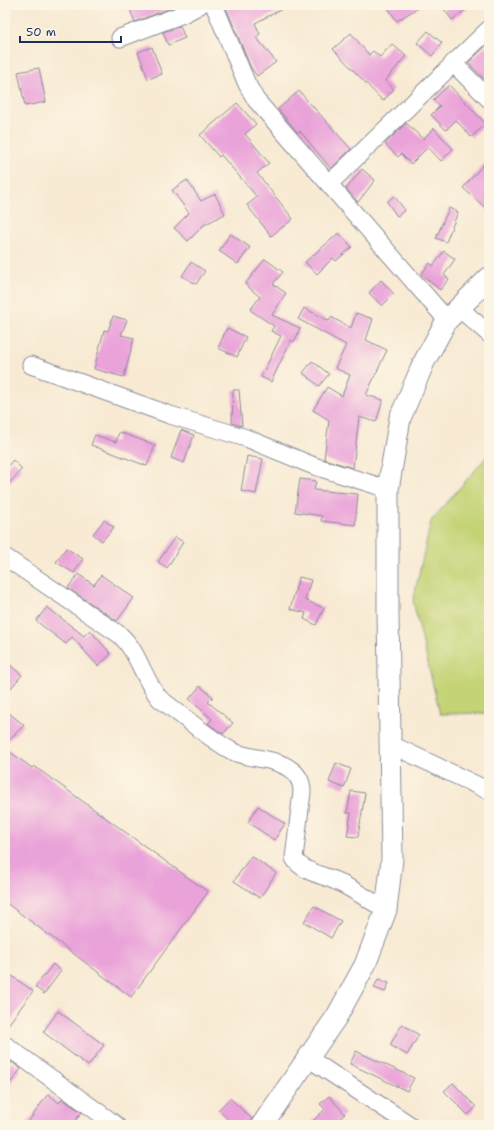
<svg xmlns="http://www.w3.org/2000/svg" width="494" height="1130" font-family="'Shantell Sans',sans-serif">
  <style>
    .green { fill: #c4d375; stroke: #70816a }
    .building { fill: #eaa3d9 }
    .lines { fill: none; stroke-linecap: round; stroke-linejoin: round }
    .minor-casing { stroke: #8a8c98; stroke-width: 19 }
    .major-casing { stroke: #8a8c98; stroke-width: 23 }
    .minor { stroke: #fff; stroke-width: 17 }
    .major { stroke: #fff; stroke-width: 21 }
  </style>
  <rect width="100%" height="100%" fill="#fcf5e5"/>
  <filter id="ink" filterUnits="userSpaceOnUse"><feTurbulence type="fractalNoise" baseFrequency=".025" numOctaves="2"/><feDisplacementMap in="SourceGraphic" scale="8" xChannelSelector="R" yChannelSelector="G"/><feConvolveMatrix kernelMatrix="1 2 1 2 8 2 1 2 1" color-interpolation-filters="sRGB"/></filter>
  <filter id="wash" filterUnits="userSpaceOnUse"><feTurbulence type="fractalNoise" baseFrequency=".012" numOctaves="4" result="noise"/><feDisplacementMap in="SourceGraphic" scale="16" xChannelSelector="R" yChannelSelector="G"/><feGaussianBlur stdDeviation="0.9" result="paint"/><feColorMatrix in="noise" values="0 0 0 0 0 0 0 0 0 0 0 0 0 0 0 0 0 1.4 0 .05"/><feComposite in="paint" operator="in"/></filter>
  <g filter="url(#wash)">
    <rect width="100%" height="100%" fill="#f8ead3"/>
    <path class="green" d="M 489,454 L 489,713 L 440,714 L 413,601 L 431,521 Z"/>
    <g id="blocks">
      <path class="building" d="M 128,5 L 178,5 L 135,22 Z
        M 225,5 L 290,5 L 255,23 L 260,34 L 256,37 L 276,62 L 257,76 L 251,68 Z
        M 386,5 L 422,5 L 397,21 Z
        M 441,5 L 472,5 L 452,20 Z
        M 180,26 L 185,38 L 168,45 L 163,32 Z
        M 428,31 L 442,43 L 432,56 L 417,43 Z
        M 351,33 L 369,55 L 373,51 L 380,57 L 392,44 L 406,56 L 385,81 L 394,89 L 383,101 L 333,49 Z
        M 489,43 L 489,74 L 484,79 L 468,63 Z
        M 152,47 L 162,74 L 148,79 L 138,52 Z
        M 39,68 L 46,102 L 25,106 L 18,72 Z
        M 449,85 L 486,124 L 471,137 L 456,120 L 446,130 L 431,115 L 440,106 L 433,100 Z
        M 299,91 L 351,149 L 331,169 L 300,131 L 298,133 L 278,109 Z
        M 237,103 L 256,124 L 245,134 L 269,163 L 257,173 L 293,219 L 271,236 L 247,205 L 257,197 L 221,155 L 219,157 L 200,135 Z
        M 406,123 L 423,139 L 434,128 L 453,149 L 441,161 L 428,147 L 411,164 L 401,154 L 398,157 L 385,144 Z
        M 489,158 L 489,211 L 463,188 Z
        M 362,169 L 375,180 L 358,202 L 346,189 Z
        M 187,180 L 201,201 L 215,194 L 225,214 L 204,225 L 188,241 L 174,228 L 189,213 L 172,190 Z
        M 394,196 L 405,210 L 397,216 L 387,202 Z
        M 449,208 L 458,212 L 446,242 L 436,238 Z
        M 339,233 L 352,247 L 336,261 L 333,258 L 317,274 L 305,262 Z
        M 230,234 L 250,247 L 238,264 L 219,251 Z
        M 444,251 L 455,259 L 444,275 L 449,279 L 440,290 L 421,274 L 430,263 L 433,266 Z
        M 265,259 L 283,272 L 273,284 L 286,293 L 272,315 L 300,328 L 294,342 L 291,340 L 271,382 L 261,377 L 281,336 L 271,331 L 274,326 L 250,310 L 260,297 L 245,284 Z
        M 191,262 L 205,271 L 196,284 L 182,276 Z
        M 381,280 L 394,294 L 382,306 L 369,293 Z
        M 304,308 L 329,321 L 331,317 L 351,328 L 356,313 L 373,319 L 366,340 L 387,350 L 366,395 L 383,400 L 376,422 L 359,417 L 353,468 L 324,459 L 329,420 L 313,410 L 327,387 L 342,396 L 350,375 L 335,368 L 346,345 L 298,319 Z
        M 113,316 L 127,320 L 121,335 L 134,338 L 124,377 L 94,369 L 104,330 L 108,331 Z
        M 227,328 L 246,337 L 237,357 L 218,348 Z
        M 312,361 L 329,374 L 319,386 L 303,373 Z
        M 233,390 L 239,390 L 242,426 L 232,423 Z
        M 181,430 L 194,435 L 184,463 L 171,458 Z
        M 119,432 L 155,445 L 147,466 L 91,445 L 95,435 L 116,442 Z
        M 247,456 L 263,459 L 256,494 L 241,491 Z
        M 13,460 L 22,469 L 5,488 L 5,469 Z
        M 300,479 L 316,481 L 314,490 L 358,494 L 355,525 L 321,521 L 322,516 L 295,512 Z
        M 104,520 L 114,527 L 102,541 L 93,534 Z
        M 175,537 L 183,542 L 167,568 L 158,562 Z
        M 66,548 L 83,559 L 74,573 L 56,562 Z
        M 78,574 L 94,585 L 101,575 L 134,598 L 117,621 L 68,588 Z
        M 299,577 L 311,580 L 305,600 L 324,608 L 316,625 L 304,619 L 306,613 L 290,609 Z
        M 47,607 L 84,636 L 90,630 L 111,654 L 98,666 L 72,637 L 66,644 L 36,621 Z
        M 5,661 L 22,675 L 5,695 Z
        M 200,686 L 213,697 L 208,702 L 233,723 L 223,734 L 208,724 L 212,719 L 189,699 Z
        M 5,710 L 24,725 L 5,744 Z
        M 5,748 L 32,768 L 34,766 L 208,892 L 131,997 L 5,902 Z
        M 336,763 L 351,769 L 344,788 L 329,782 Z
        M 351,791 L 365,793 L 358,837 L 347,836 L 351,813 L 347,813 Z
        M 258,806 L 285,824 L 274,840 L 248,822 Z
        M 251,856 L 276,873 L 260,898 L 234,881 Z
        M 314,906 L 341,921 L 331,938 L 304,922 Z
        M 53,964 L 61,971 L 44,994 L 35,987 Z
        M 5,971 L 33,991 L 5,1029 Z
        M 378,979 L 389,983 L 385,992 L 374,988 Z
        M 58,1011 L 104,1045 L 88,1066 L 43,1032 Z
        M 402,1024 L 419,1035 L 407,1055 L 390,1045 Z
        M 356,1051 L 414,1078 L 407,1091 L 350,1064 Z
        M 12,1062 L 21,1069 L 5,1090 L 5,1071 Z
        M 453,1083 L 476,1107 L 468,1115 L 444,1091 Z
        M 48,1094 L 59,1103 L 62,1099 L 82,1112 L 72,1125 L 26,1125 Z
        M 329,1096 L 345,1114 L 333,1125 L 309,1125 L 325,1109 L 320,1104 Z
        M 230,1098 L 252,1119 L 247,1125 L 234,1125 L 218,1110 Z"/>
    </g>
  </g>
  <g filter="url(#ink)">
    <use href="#blocks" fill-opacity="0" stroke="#8a8c98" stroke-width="1"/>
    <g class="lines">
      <defs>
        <path id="minor" d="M 214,5 L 247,84 L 256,100 L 447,320
          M 120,38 L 183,14 L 200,5
          M 453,63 L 489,99
          M 329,184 L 489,29
          M 459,308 L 489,334
          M 31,365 L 170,415 L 246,438 L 314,466 L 388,489
          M 5,557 L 120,635 C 139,652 143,680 160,699 C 181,714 209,739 232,751 C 250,760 274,757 290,769 C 299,775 302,783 302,792 L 294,858 C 302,873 326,875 340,883 C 356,891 371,901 386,910
          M 390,744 L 489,791
          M 5,1045 L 116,1125
          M 308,1058 L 410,1125"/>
        <path id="major" d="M 262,1125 L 337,1016 L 365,965 L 386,910 L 392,859 L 388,614 L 388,489 L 400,418 L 424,362 L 447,320 L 489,278"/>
      </defs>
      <use href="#minor" class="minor-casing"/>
      <use href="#major" class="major-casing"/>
      <use href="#minor" class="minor"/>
      <use href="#major" class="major"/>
    </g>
  </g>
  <rect width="494" height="1130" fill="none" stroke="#fcf5e5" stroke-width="20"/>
  <path d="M20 36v6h101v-6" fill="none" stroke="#1b2f5e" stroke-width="2"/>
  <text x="26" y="36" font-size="12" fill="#1b2f5e" stroke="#fcf5e5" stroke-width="3" paint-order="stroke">50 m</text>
</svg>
